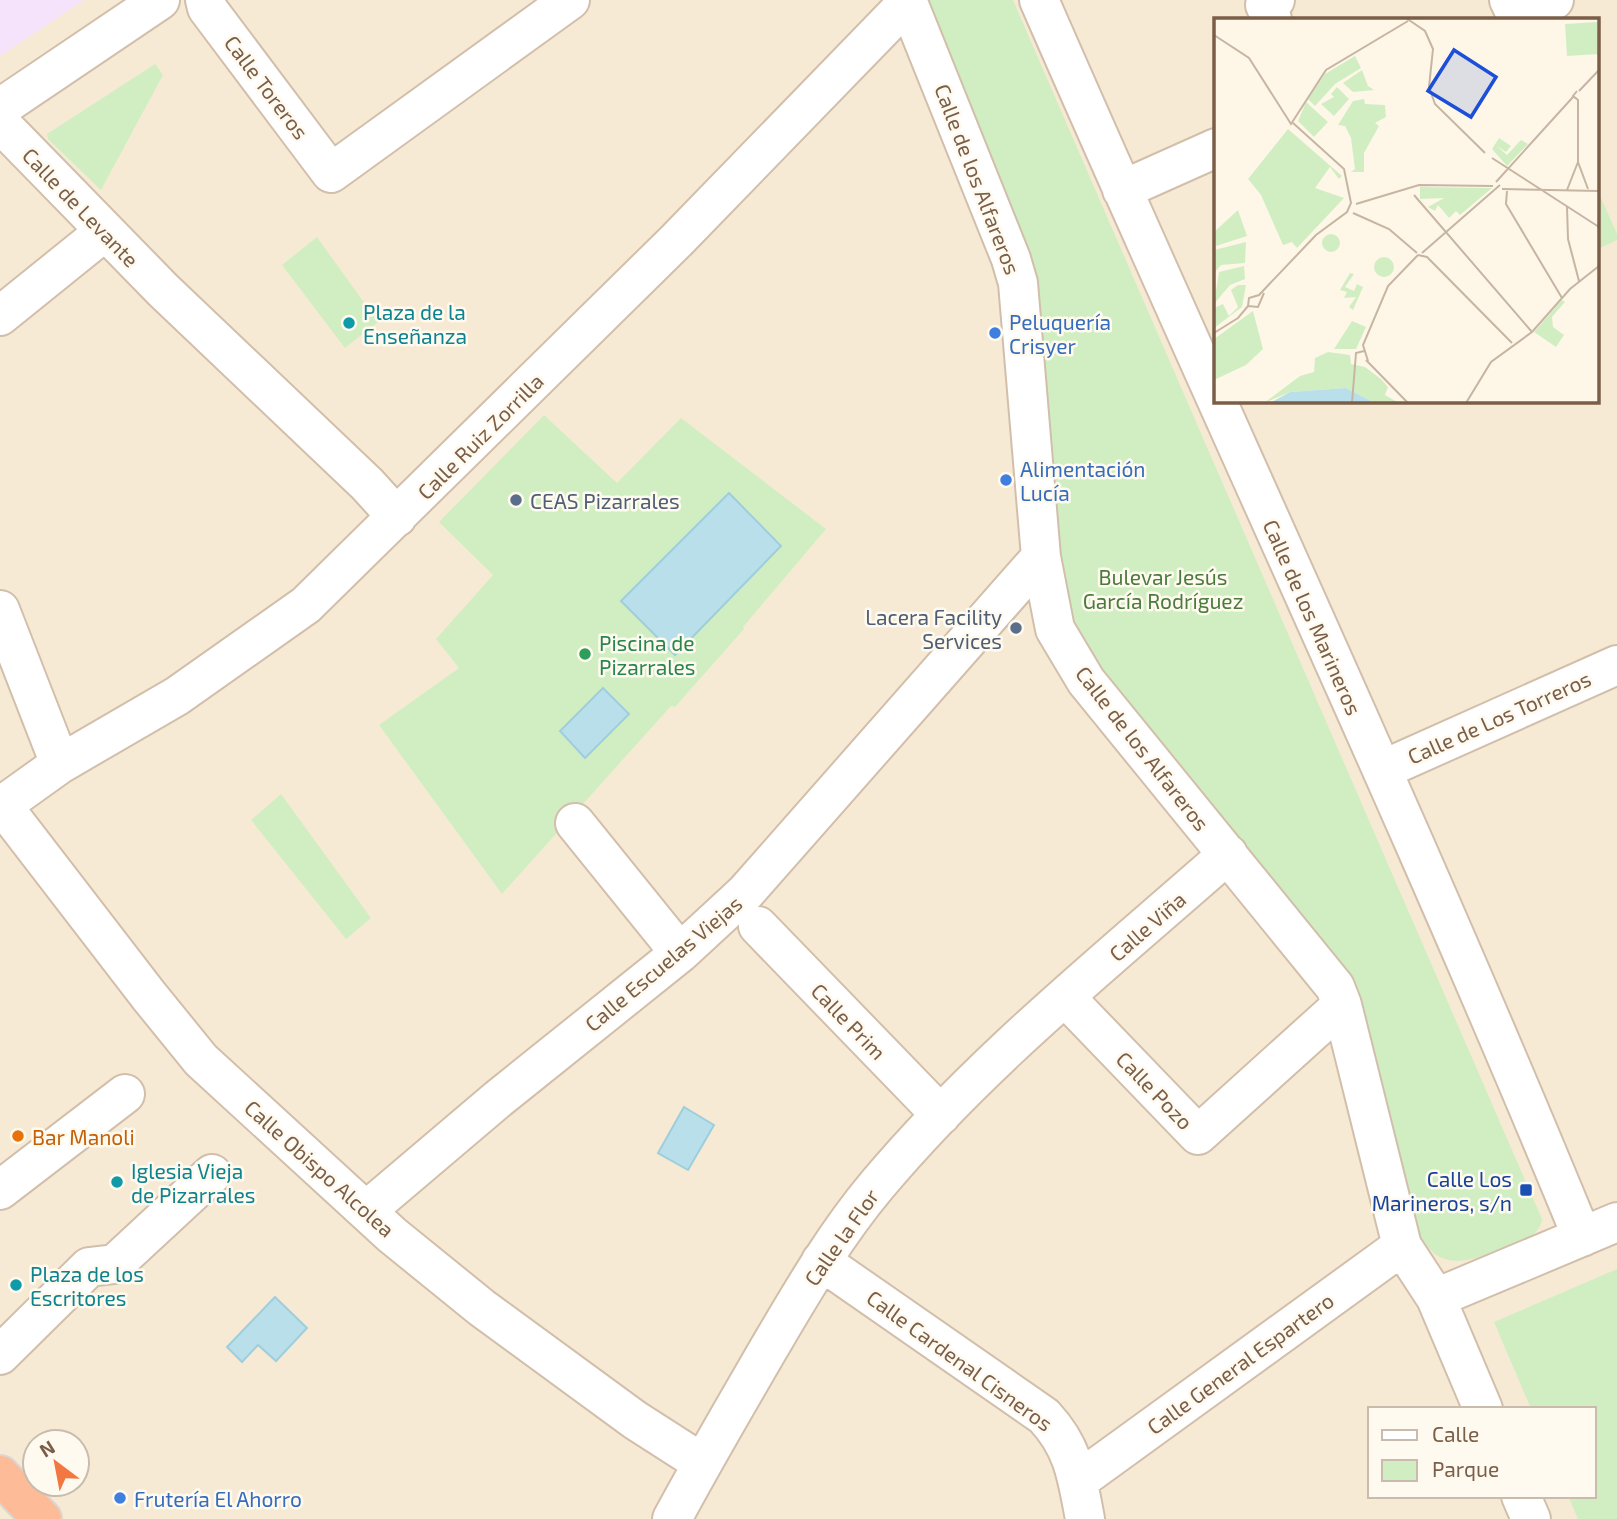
<svg xmlns="http://www.w3.org/2000/svg" width="1617" height="1519" font-family="'Exo 2',sans-serif">
  <style>
    .residential { fill: #f7ead4; fill-rule: evenodd }
    .education { fill: #f4e3fb }
    .green { fill: #d1eec3 }
    .water { fill: #b9dfea; stroke: #9ecedd; stroke-width: 2 }
    .lines { fill: none; stroke-linecap: round; stroke-linejoin: round }
    .street-casing { stroke: #d2bfab; stroke-width: 42 }
    .highway-casing { stroke: #ddd5cf; stroke-width: 42 }
    .street { stroke: #fff; stroke-width: 38 }
    .highway { stroke: #fdbb98; stroke-width: 38 }
    .culture-dot { fill: #0f9aa8; stroke: #fffaef; stroke-width: 2.5 }
    .shop-dot { fill: #3f7fe0; stroke: #fffaef; stroke-width: 2.5 }
    .service-dot { fill: #5c6f8a; stroke: #fffaef; stroke-width: 2.5 }
    .leisure-dot { fill: #2e9e5b; stroke: #fffaef; stroke-width: 2.5 }
    .food-dot { fill: #e8710a; stroke: #fffaef; stroke-width: 2.5 }
    .transit-dot { fill: #1a4fb4; stroke: #fffaef; stroke-width: 2.5 }
    .labels { text-anchor: middle; dominant-baseline: central; stroke-width: 5; stroke-linejoin: round; paint-order: stroke }
    .street-label { font-size: 21px; fill: #7b5e48; stroke: #fffaef }
    .culture-label { font-size: 21px; fill: #0d838f; stroke: #fffaef; text-anchor: start }
    .shop-label { font-size: 21px; fill: #366cbe; stroke: #fffaef; text-anchor: start }
    .service-label { font-size: 21px; fill: #4e5e75; stroke: #fffaef; text-anchor: start }
    .park-label { font-size: 21px; fill: #4a7b3c; stroke: #fffaef }
    .leisure-label { font-size: 21px; fill: #27864d; stroke: #fffaef; text-anchor: start }
    .food-label { font-size: 21px; fill: #c56008; stroke: #fffaef; text-anchor: start }
    .transit-label { font-size: 21px; fill: #164399; stroke: #fffaef; text-anchor: end }
    .inset-road { fill: none; stroke: #c6b5a2; stroke-width: 2 }
    .view { fill: #1d4ed8; fill-opacity: 0.15; stroke: #1d4ed8; stroke-width: 3.5 }
    .inset-edge { fill: none; stroke: #7b5e48; stroke-width: 3.5 }
  </style>
  <rect width="100%" height="100%" fill="#fef7e7"/>
  <path class="residential" d="M 0,0 L 1617,0 L 1617,1519 L 0,1519 ZM 1216,19 L 1598,19 L 1598,401 L 1216,401 ZM 1370,1409 L 1594,1409 L 1594,1496 L 1370,1496 ZM 35,1442 L 77,1442 L 77,1484 L 35,1484 Z"/>
  <path class="education" d="M 0,0 L 84,0 L 0,56 Z"/>
  <path class="green" d="M 925,0 L 1013,0 L 1542,1219 C 1539,1238 1521,1240 1505,1247 C 1470,1262 1437,1275 1417,1229 L 1350,984 L 1109,680 C 1089,652 1075,626 1064,593 L 1030,269 Z
    M 155,64 L 163,75 L 101,190 L 48,139 L 47,134 Z
    M 1598,191 L 1617,234 L 1617,240 L 1598,249 Z
    M 317,237 L 378,322 L 345,348 L 282,265 Z
    M 544,415 L 617,483 L 681,418 L 826,529 L 743,627 L 744,629 L 675,707 L 671,706 L 502,894 L 379,725 L 459,668 L 436,639 L 493,575 L 439,522 Z
    M 281,794 L 371,918 L 346,939 L 251,820 Z
    M 1617,1269 L 1617,1519 L 1578,1519 L 1568,1496 L 1594,1496 L 1594,1409 L 1531,1409 L 1494,1322 Z"/>
  <path class="water" d="M 729,493 L 781,546 L 675,655 L 621,601 Z
    M 603,688 L 629,714 L 585,758 L 560,731 Z
    M 684,1107 L 714,1125 L 688,1170 L 658,1153 Z
    M 275,1297 L 307,1328 L 276,1361 L 258,1345 L 242,1362 L 227,1347 Z"/>
  <g class="lines">
    <defs>
      <path id="street" d="M 205,0 L 207,8 L 331,173 L 570,0
        M 907,0 L 1011,259 L 1018,283 L 1041,557 L 1055,629 L 1086,681 L 1335,987 L 1342,1005 L 1402,1246 L 1436,1298 L 1483,1409
        M 1039,0 C 1219,413 1411,820 1582,1237
        M 1509,0 L 1517,17 L 1554,0
        M 1272,19 L 1265,5 L 1275,0
        M 0,108 L 160,0
        M 0,123 L 163,290 L 367,484 L 397,517
        M 1122,190 L 1216,148
        M 0,316 L 104,232
        M 0,610 L 60,764
        M 1382,770 L 1617,665
        M 2,805 L 149,996 L 201,1060 L 392,1235 L 482,1308 L 635,1420 L 702,1463
        M 0,807 L 60,764 L 177,696 L 306,605 L 677,240 L 908,2
        M 575,823 L 680,953
        M 758,926 L 941,1115
        M 1065,997 L 1198,1135 L 1342,1005
        M 0,1190 L 125,1094
        M 366,1211 L 498,1099 L 680,953 L 745,893 L 1041,557
        M 821,1261 L 1044,1416 C 1074,1448 1077,1477 1085,1519
        M 1436,1298 L 1617,1222
        M 0,1355 L 89,1267 L 115,1264 L 212,1174
        M 1078,1481 L 1402,1246
        M 1521,1496 L 1531,1519
        M 672,1519 C 703,1461 736,1405 769,1348 C 802,1292 835,1235 877,1185 C 980,1062 1108,960 1228,854"/>
      <path id="highway" d="M 0,1475 L 42,1519"/>
    </defs>
    <use href="#street" class="street-casing"/>
    <use href="#highway" class="highway-casing"/>
    <use href="#street" class="street"/>
    <use href="#highway" class="highway"/>
  </g>
  <g class="culture-dot">
    <circle cx="349" cy="323" r="7"/>
    <circle cx="117" cy="1182" r="7"/>
    <circle cx="16" cy="1285" r="7"/>
  </g>
  <g class="shop-dot">
    <circle cx="995" cy="333" r="7"/>
    <circle cx="1006" cy="480" r="7"/>
    <circle cx="120" cy="1498" r="7"/>
  </g>
  <g class="service-dot">
    <circle cx="516" cy="500" r="7"/>
    <circle cx="1016" cy="628" r="7"/>
  </g>
  <circle class="leisure-dot" cx="585" cy="654" r="7"/>
  <circle class="food-dot" cx="18" cy="1136" r="7"/>
  <rect class="transit-dot" x="1519" y="1183" width="14" height="14" rx="3.5"/>
  <g class="labels">
    <g class="street-label">
      <text transform="translate(267 87) rotate(53)">Calle Toreros</text>
      <text transform="translate(978 179) rotate(69)">Calle de los Alfareros</text>
      <text transform="translate(81 207) rotate(46)">Calle de Levante</text>
      <text transform="translate(480 436) rotate(-45)">Calle Ruiz Zorrilla</text>
      <text transform="translate(1313 617) rotate(66)">Calle de los Marineros</text>
      <text transform="translate(1499 717) rotate(-24)">Calle de Los Torreros</text>
      <text transform="translate(1143 748) rotate(52)">Calle de los Alfareros</text>
      <text transform="translate(1147 926) rotate(-41)">Calle Viña</text>
      <text transform="translate(663 963) rotate(-40)">Calle Escuelas Viejas</text>
      <text transform="translate(849 1021) rotate(46)">Calle Prim</text>
      <text transform="translate(1155 1090) rotate(46)">Calle Pozo</text>
      <text transform="translate(320 1168) rotate(42)">Calle Obispo Alcolea</text>
      <text transform="translate(841 1237) rotate(-55)">Calle la Flor</text>
      <text transform="translate(960 1360) rotate(36)">Calle Cardenal Cisneros</text>
      <text transform="translate(1240 1363) rotate(-36)">Calle General Espartero</text>
    </g>
    <g class="culture-label">
      <text x="363" y="311">Plaza de la<tspan x="363" dy="24">Enseñanza</tspan></text>
      <text x="131" y="1170">Iglesia Vieja<tspan x="131" dy="24">de Pizarrales</tspan></text>
      <text x="30" y="1273">Plaza de los<tspan x="30" dy="24">Escritores</tspan></text>
    </g>
    <g class="shop-label">
      <text x="1009" y="321">Peluquería<tspan x="1009" dy="24">Crisyer</tspan></text>
      <text x="1020" y="468">Alimentación<tspan x="1020" dy="24">Lucía</tspan></text>
      <text x="134" y="1498">Frutería El Ahorro</text>
    </g>
    <g class="service-label">
      <text x="530" y="500">CEAS Pizarrales</text>
      <text x="1002" y="616" text-anchor="end">Lacera Facility<tspan x="1002" dy="24">Services</tspan></text>
    </g>
    <g class="park-label">
      <text x="1163" y="576">Bulevar Jesús<tspan x="1163" dy="24">García Rodríguez</tspan></text>
    </g>
    <g class="leisure-label">
      <text x="599" y="642">Piscina de<tspan x="599" dy="24">Pizarrales</tspan></text>
    </g>
    <g class="food-label">
      <text x="32" y="1136">Bar Manoli</text>
    </g>
    <g class="transit-label">
      <text x="1512" y="1178">Calle Los<tspan x="1512" dy="24">Marineros, s/n</tspan></text>
    </g>
  </g>
  <g transform="translate(1214 18)">
    <rect width="385" height="385" fill="#fef7e7"/>
    <path d="M 383,4 L 385,36 L 353,38 L 351,6 ZM 141,38 L 147,50 L 121,66 L 101,88 L 94,81 L 111,56 ZM 148,52 L 154,68 L 160,72 L 139,74 L 129,65 ZM 123,69 L 135,81 L 120,98 L 107,86 L 120,79 L 117,76 ZM 150,81 L 151,86 L 171,87 L 172,99 L 161,105 L 165,108 L 150,135 L 150,154 L 137,154 L 141,151 L 137,120 L 131,108 L 124,107 L 139,83 ZM 92,84 L 114,104 L 100,119 L 84,103 ZM 74,111 L 128,158 L 125,161 L 116,149 L 101,170 L 130,180 L 83,230 L 78,224 L 69,227 L 47,177 L 34,161 ZM 285,120 L 297,128 L 292,134 L 283,128 L 293,137 L 307,122 L 314,126 L 293,148 L 278,131 ZM 206,169 L 278,170 L 246,197 L 242,193 L 235,200 L 224,187 L 221,193 L 214,189 L 230,180 L 206,181 ZM 24,192 L 33,218 L 2,228 L 0,214 ZM108 225a9 9 0 1 1 18 0a9 9 0 1 1-18 0ZM 32,224 L 31,245 L 7,247 L 0,255 L 0,232 ZM160 249a10 10 0 1 1 20 0a10 10 0 1 1-20 0ZM 30,248 L 31,261 L 16,267 L 0,286 L 5,254 ZM 136,255 L 140,256 L 131,269 L 140,273 L 143,266 L 149,269 L 139,292 L 135,289 L 142,279 L 130,280 L 133,274 L 126,272 ZM 24,267 L 32,267 L 28,289 L 0,310 L 0,290 L 9,286 L 15,298 L 24,289 L 17,272 ZM 348,282 L 351,284 L 338,299 L 339,309 L 350,317 L 342,329 L 320,314 ZM 39,293 L 49,331 L 32,347 L 0,362 L 0,321 ZM 138,303 L 152,309 L 142,331 L 120,331 ZM 114,334 L 136,337 L 137,346 L 151,349 L 167,361 L 174,369 L 171,377 L 185,385 L 161,385 L 132,370 L 76,374 L 50,385 L 86,358 L 100,354 L 101,340 Z" fill="#d1eec3"/>
    <path d="M 132,370 L 161,385 L 56,385 L 76,374 Z" fill="#b9dfea"/>
    <path class="inset-road" d="M 192,0 L 211,13 L 219,31 L 215,69 L 221,86 L 271,135M 0,17 L 35,40 L 77,106 L 112,52 L 194,3M 363,73 L 359,78 L 364,82 L 364,144 L 374,171M 365,73 L 385,52M 278,140 L 385,209M 282,164 L 359,79M 288,171 L 385,173M 353,172 L 364,144M 293,173 L 292,186 L 348,280M 200,177 L 318,314M 142,186 L 205,167 L 279,168M 353,189 L 354,221 L 365,263M 139,195 L 175,211 L 203,235M 208,235 L 286,167M 204,237 L 213,239 L 298,325M 34,288 L 44,289 L 50,275M 0,315 L 24,300 L 34,288 L 35,280 L 45,277 L 102,217 L 133,194 L 137,185 L 130,151 L 79,105M 152,342 L 194,385M 154,343 L 149,327 L 174,268 L 204,237M 138,385 L 142,335 L 150,333M 252,385 L 277,344 L 318,314 L 356,271 L 385,248"/>
    <path class="view" d="M 240,32 L 282,59 L 257,99 L 214,73 Z"/>
    <rect width="385" height="385" class="inset-edge"/>
  </g>
  <rect x="1368" y="1407" width="228" height="91" fill="#fffaef" stroke="#cabcac" stroke-width="2"/>
  <rect x="1382" y="1430" width="35" height="10" fill="#ffffff" stroke="#cabcac" stroke-width="2"/>
  <text x="1432" y="1442" font-size="21" fill="#7b5e48">Calle</text>
  <rect x="1382" y="1460" width="35" height="21" fill="#d1eec3" stroke="#cabcac" stroke-width="2"/>
  <text x="1432" y="1477" font-size="21" fill="#7b5e48">Parque</text>
  <g transform="translate(56 1463) rotate(328)"><circle r="33" fill="#fffaef" stroke="#cabcac" stroke-width="2"/>
  <path d="M0-5L12 26L0 18L-12 26Z" fill="#f27741"/>
  <text y="-10" font-size="19" font-weight="bold" text-anchor="middle" fill="#7b5e48">N</text>
  </g>
</svg>
